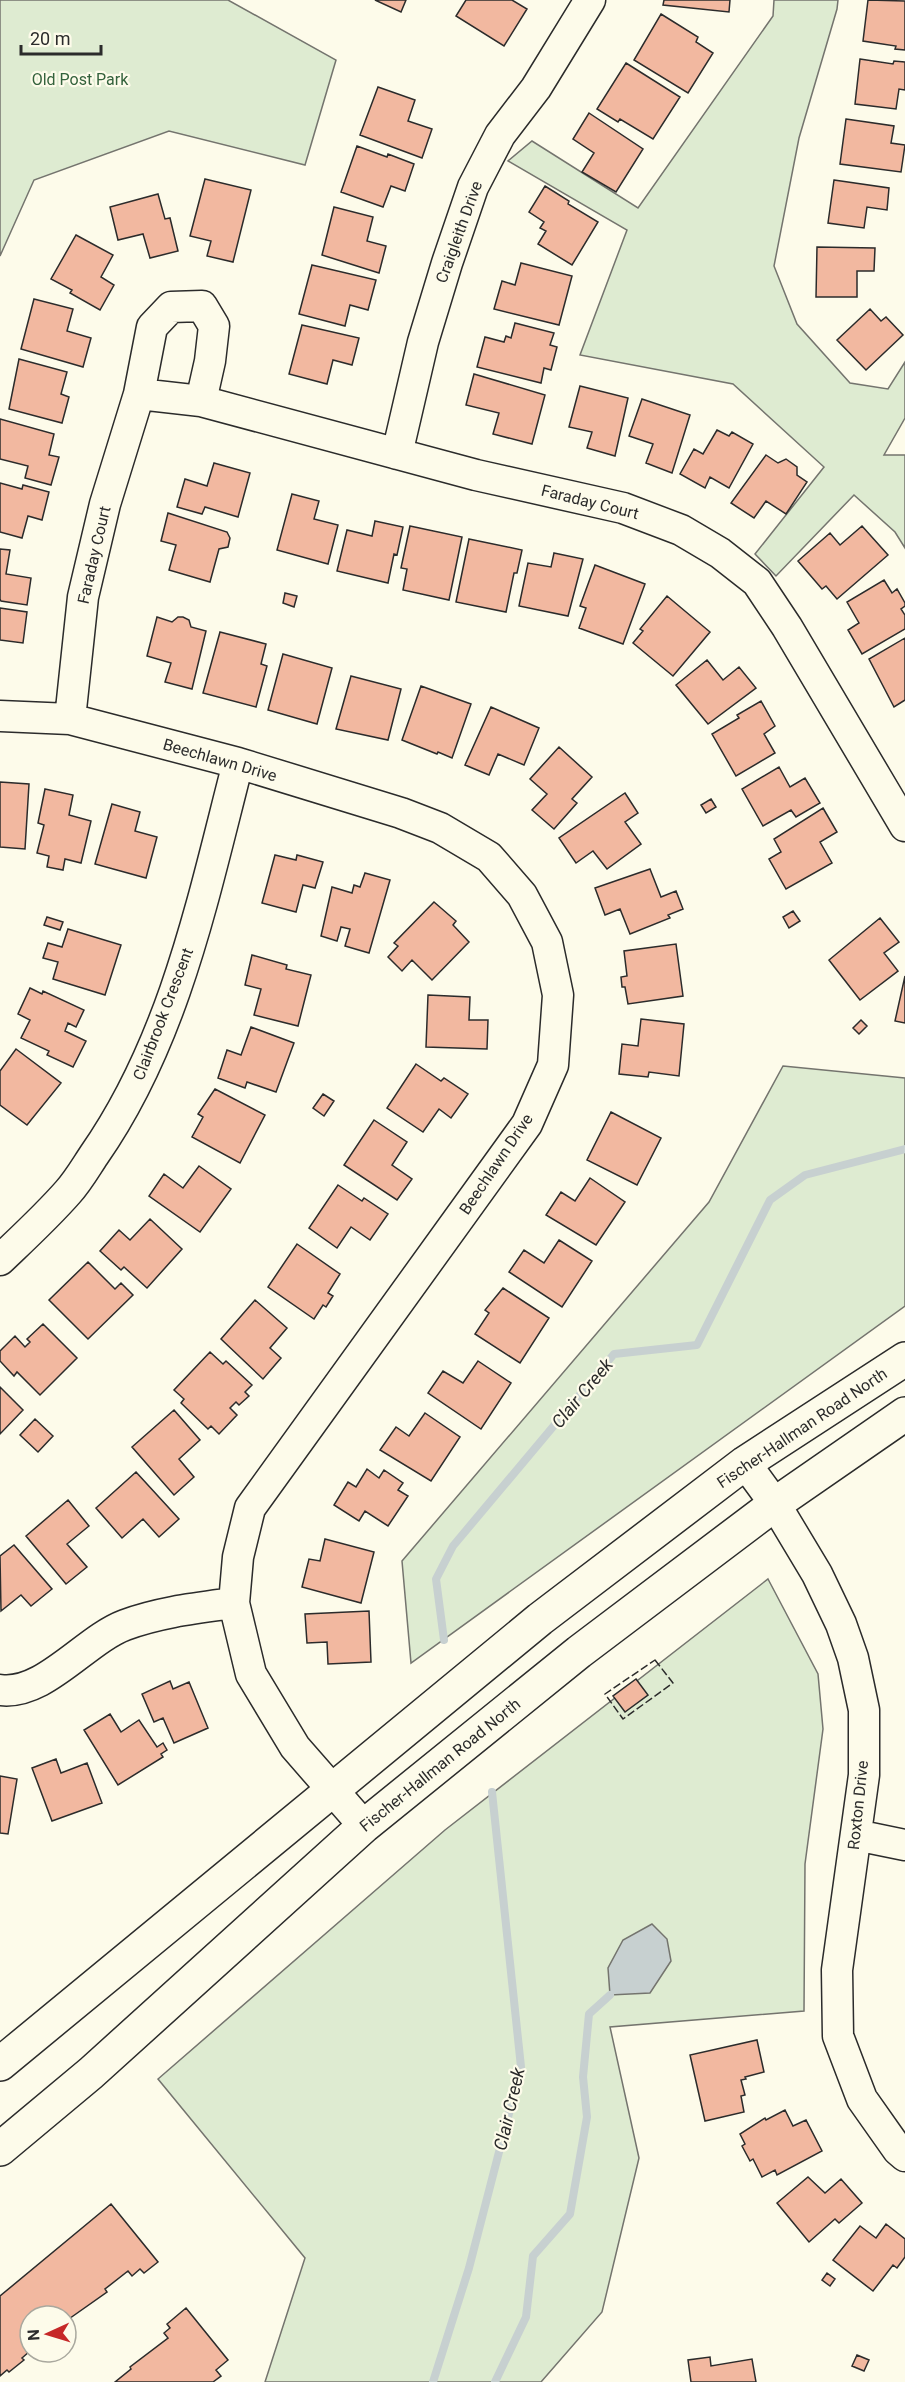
<svg xmlns="http://www.w3.org/2000/svg" width="905" height="2382" font-family="Roboto,sans-serif">
  <style>
    .green { fill: #deebd1; stroke: #74746e; stroke-width: 1.5 }
    .water { fill: #c7d0d0; stroke: #74746e; stroke-width: 1.5 }
    .lines { fill: none; stroke-linecap: round; stroke-linejoin: round }
    .stream { stroke: #c7d0d0; stroke-width: 8 }
    .building { fill: #f2b8a0; stroke: #2b2b2b; stroke-width: 1.5 }
    .minor-casing { stroke: #2b2b2b; stroke-width: 33 }
    .major-casing { stroke: #2b2b2b; stroke-width: 36 }
    .minor { stroke: #fdfbea; stroke-width: 30 }
    .major { stroke: #fdfbea; stroke-width: 33 }
    .fence { stroke: #2b2b2b; stroke-width: 1.5; stroke-dasharray: 8 3; stroke-linecap: butt }
    .labels { text-anchor: middle; dominant-baseline: central; stroke-width: 4.5; stroke-linejoin: round; paint-order: stroke }
    .park-label { font-size: 16px; fill: #34623c; stroke: #fdfbea }
    .street-label { font-size: 16px; fill: #2b2b2b; stroke: #fdfbea }
    .water-label { font-size: 18px; font-style: italic; fill: #2b2b2b; stroke: #fdfbea }
  </style>
  <rect width="100%" height="100%" fill="#fdfbea"/>
  <path class="green" d="M 0,0 L 228,0 L 336,60 L 305,165 L 169,131 L 34,180 L 0,256 Z
    M 774,0 L 838,0 L 837,9 L 799,138 L 774,266 L 797,324 L 850,383 L 888,389 L 905,362 L 905,418 L 884,455 L 905,455 L 905,548 L 895,532 L 854,495 L 776,576 L 755,554 L 824,467 L 733,384 L 580,355 L 627,230 L 508,161 L 532,141 L 638,208 L 773,16 Z
    M 783,1066 L 905,1078 L 905,1306 L 411,1663 L 402,1561 L 709,1202 Z
    M 768,1579 L 818,1674 L 823,1729 L 805,1864 L 804,2011 L 610,2027 L 639,2158 L 602,2312 L 541,2382 L 265,2382 L 305,2258 L 158,2079 L 445,1830 Z"/>
  <path class="water" d="M 652,1924 L 667,1939 L 671,1961 L 650,1993 L 610,1995 L 608,1968 L 623,1940 Z"/>
  <g class="lines">
    <path class="stream" d="M 444,1640 L 436,1579 L 453,1546 L 614,1354 L 697,1345 L 770,1200 L 805,1175 L 905,1149
      M 433,2382 L 469,2268 L 521,2067 L 492,1792
      M 495,2382 L 526,2317 L 533,2256 L 570,2214 L 587,2117 L 583,2077 L 589,2014 L 610,1995"/>
  </g>
  <path class="building" d="M 375,0 L 406,0 L 401,12 Z
    M 466,0 L 512,0 L 527,9 L 504,46 L 456,16 Z
    M 664,0 L 730,0 L 729,12 L 663,5 Z
    M 868,0 L 905,1 L 905,50 L 895,49 L 896,46 L 863,41 Z
    M 661,14 L 698,37 L 696,42 L 713,53 L 688,93 L 634,60 Z
    M 860,59 L 893,64 L 894,61 L 905,62 L 905,90 L 899,89 L 896,109 L 855,104 Z
    M 626,63 L 680,97 L 653,139 L 620,119 L 618,122 L 597,109 Z
    M 378,87 L 415,100 L 408,121 L 432,129 L 422,158 L 360,135 Z
    M 589,113 L 643,149 L 616,192 L 582,172 L 594,153 L 573,139 Z
    M 846,119 L 894,126 L 891,143 L 905,145 L 901,172 L 840,164 Z
    M 357,146 L 387,157 L 388,154 L 414,164 L 405,191 L 391,186 L 383,207 L 341,192 Z
    M 205,179 L 251,190 L 233,262 L 207,256 L 211,241 L 190,236 Z
    M 834,180 L 889,188 L 887,210 L 867,207 L 864,228 L 828,223 Z
    M 545,186 L 569,201 L 568,204 L 598,222 L 572,265 L 538,244 L 546,231 L 540,228 L 544,222 L 529,212 Z
    M 158,194 L 165,219 L 170,218 L 178,251 L 150,258 L 143,234 L 118,240 L 110,207 Z
    M 334,207 L 373,217 L 367,241 L 386,246 L 379,273 L 322,255 Z
    M 76,235 L 113,255 L 101,277 L 114,285 L 100,310 L 70,293 L 72,290 L 51,279 Z
    M 817,247 L 875,248 L 874,271 L 857,271 L 857,297 L 816,297 Z
    M 521,263 L 572,276 L 559,325 L 494,309 L 502,281 L 515,285 Z
    M 312,265 L 376,280 L 368,310 L 350,305 L 345,326 L 299,314 Z
    M 34,299 L 73,309 L 67,331 L 91,338 L 83,367 L 21,349 Z
    M 870,309 L 881,321 L 886,317 L 903,335 L 866,370 L 837,340 Z
    M 515,323 L 554,333 L 550,345 L 557,347 L 551,370 L 544,368 L 541,383 L 477,367 L 485,337 L 504,342 L 506,336 L 511,338 Z
    M 302,325 L 359,338 L 352,365 L 333,360 L 327,384 L 289,374 Z
    M 19,359 L 67,372 L 61,394 L 69,397 L 62,423 L 9,409 Z
    M 474,374 L 545,395 L 532,444 L 493,434 L 499,413 L 466,405 Z
    M 580,386 L 628,398 L 615,456 L 587,448 L 592,432 L 569,427 Z
    M 642,399 L 690,415 L 672,473 L 646,463 L 653,444 L 629,436 Z
    M 0,419 L 54,434 L 49,455 L 59,457 L 51,485 L 25,478 L 28,466 L 0,459 Z
    M 717,430 L 729,436 L 732,432 L 753,444 L 729,488 L 710,477 L 705,488 L 680,474 L 694,449 L 703,454 Z
    M 766,455 L 778,463 L 786,459 L 797,467 L 797,475 L 807,482 L 786,514 L 766,501 L 754,518 L 731,503 Z
    M 214,463 L 250,473 L 238,517 L 205,507 L 202,514 L 177,507 L 185,479 L 207,486 Z
    M 0,483 L 22,489 L 23,485 L 49,492 L 42,520 L 28,516 L 22,538 L 0,532 Z
    M 292,494 L 319,501 L 314,519 L 338,525 L 328,564 L 277,550 Z
    M 168,513 L 227,532 L 230,538 L 228,547 L 219,549 L 210,582 L 169,570 L 176,545 L 161,541 Z
    M 375,521 L 403,527 L 397,555 L 394,554 L 388,583 L 337,571 L 347,530 L 372,536 Z
    M 410,526 L 462,537 L 449,600 L 403,590 L 407,569 L 401,568 Z
    M 862,526 L 888,555 L 837,599 L 826,586 L 822,589 L 798,561 L 830,533 L 840,545 Z
    M 469,539 L 522,550 L 517,573 L 514,573 L 506,612 L 456,602 Z
    M 0,549 L 10,550 L 6,574 L 31,578 L 27,605 L 1,601 L 0,599 Z
    M 554,553 L 583,559 L 568,616 L 519,606 L 528,563 L 551,567 Z
    M 595,565 L 645,584 L 623,644 L 579,628 L 586,608 L 580,606 Z
    M 884,580 L 892,593 L 897,589 L 905,603 L 905,606 L 901,609 L 905,615 L 905,629 L 862,654 L 848,630 L 859,623 L 847,602 Z
    M 285,593 L 297,596 L 294,607 L 283,603 Z
    M 667,596 L 710,632 L 673,676 L 633,643 L 643,631 L 640,629 Z
    M 0,608 L 27,612 L 23,643 L 0,640 Z
    M 157,617 L 172,622 L 178,617 L 183,617 L 189,620 L 191,627 L 206,631 L 192,689 L 165,682 L 171,663 L 147,656 Z
    M 220,632 L 266,644 L 261,664 L 267,666 L 256,707 L 203,693 Z
    M 905,638 L 905,700 L 894,707 L 869,659 Z
    M 283,654 L 332,668 L 317,724 L 268,710 Z
    M 707,660 L 723,680 L 739,667 L 756,688 L 708,724 L 676,685 Z
    M 351,676 L 401,689 L 388,740 L 336,729 Z
    M 421,686 L 471,704 L 452,758 L 438,752 L 437,754 L 402,740 Z
    M 761,701 L 775,726 L 764,734 L 775,753 L 736,776 L 712,734 L 739,718 L 737,715 Z
    M 491,707 L 539,728 L 524,765 L 498,754 L 489,775 L 465,765 Z
    M 559,747 L 592,777 L 572,799 L 577,803 L 554,829 L 532,810 L 547,794 L 530,779 Z
    M 779,767 L 790,787 L 805,778 L 820,803 L 796,817 L 791,810 L 763,826 L 742,789 Z
    M 0,782 L 29,784 L 25,849 L 0,847 Z
    M 45,789 L 73,795 L 69,815 L 91,821 L 81,863 L 65,859 L 63,870 L 47,867 L 49,856 L 37,853 L 44,825 L 38,823 Z
    M 625,793 L 638,813 L 625,822 L 641,844 L 607,869 L 593,851 L 576,863 L 559,838 Z
    M 711,799 L 716,807 L 706,813 L 701,805 Z
    M 112,804 L 140,812 L 135,831 L 157,837 L 146,878 L 95,864 Z
    M 823,808 L 837,832 L 820,842 L 832,863 L 786,889 L 769,859 L 781,852 L 774,839 Z
    M 275,855 L 296,860 L 297,855 L 323,862 L 315,888 L 303,885 L 296,912 L 262,903 Z
    M 650,869 L 661,897 L 676,891 L 683,909 L 668,915 L 670,918 L 630,934 L 620,909 L 605,915 L 595,888 Z
    M 365,873 L 390,880 L 369,953 L 345,946 L 350,929 L 341,927 L 337,941 L 321,936 L 332,887 L 352,893 L 354,885 L 360,887 Z
    M 434,902 L 456,921 L 453,925 L 469,942 L 432,980 L 412,960 L 402,971 L 388,957 L 398,946 L 394,943 Z
    M 793,911 L 800,921 L 789,928 L 783,917 Z
    M 47,917 L 63,922 L 60,930 L 44,925 Z
    M 880,918 L 899,942 L 884,953 L 898,971 L 860,1000 L 829,960 Z
    M 68,929 L 121,945 L 105,995 L 53,979 L 58,962 L 43,958 L 48,943 L 62,947 Z
    M 676,944 L 683,996 L 628,1004 L 625,987 L 622,987 L 621,977 L 627,976 L 624,951 Z
    M 252,955 L 287,965 L 286,969 L 311,975 L 298,1026 L 254,1015 L 261,989 L 245,985 Z
    M 905,976 L 905,1023 L 895,1021 Z
    M 30,988 L 42,994 L 43,991 L 84,1010 L 76,1027 L 68,1023 L 65,1031 L 86,1041 L 73,1067 L 47,1055 L 49,1051 L 21,1038 L 30,1020 L 18,1014 Z
    M 428,995 L 470,997 L 469,1020 L 488,1020 L 487,1049 L 426,1047 Z
    M 641,1019 L 684,1024 L 679,1076 L 649,1072 L 648,1077 L 619,1074 L 622,1044 L 638,1046 Z
    M 861,1020 L 867,1026 L 859,1034 L 853,1028 Z
    M 251,1027 L 294,1043 L 276,1092 L 247,1082 L 245,1088 L 218,1078 L 227,1050 L 241,1055 Z
    M 16,1049 L 61,1083 L 27,1125 L 0,1105 L 0,1071 Z
    M 416,1064 L 441,1081 L 444,1078 L 468,1094 L 451,1118 L 439,1109 L 423,1132 L 387,1108 Z
    M 215,1089 L 265,1115 L 240,1163 L 192,1137 L 203,1117 L 198,1114 Z
    M 323,1094 L 334,1101 L 324,1116 L 313,1108 Z
    M 611,1112 L 661,1138 L 637,1185 L 587,1160 Z
    M 374,1120 L 407,1142 L 392,1165 L 412,1179 L 397,1200 L 344,1165 Z
    M 199,1166 L 231,1189 L 200,1232 L 149,1196 L 164,1174 L 183,1188 Z
    M 590,1178 L 625,1202 L 596,1245 L 546,1215 L 561,1192 L 575,1201 Z
    M 338,1185 L 362,1201 L 364,1198 L 388,1214 L 370,1240 L 351,1227 L 337,1248 L 309,1228 Z
    M 150,1219 L 182,1249 L 147,1288 L 124,1267 L 121,1270 L 100,1251 L 119,1230 L 130,1240 Z
    M 559,1240 L 592,1261 L 562,1307 L 509,1272 L 524,1250 L 544,1263 Z
    M 297,1244 L 340,1274 L 328,1293 L 333,1296 L 326,1307 L 323,1305 L 314,1319 L 268,1287 Z
    M 88,1262 L 115,1289 L 121,1283 L 133,1295 L 88,1339 L 49,1300 Z
    M 503,1288 L 549,1318 L 520,1363 L 475,1334 L 489,1313 L 485,1310 Z
    M 255,1300 L 287,1328 L 270,1348 L 281,1358 L 263,1379 L 221,1339 Z
    M 43,1324 L 77,1358 L 40,1395 L 17,1372 L 14,1376 L 0,1361 L 0,1351 L 15,1336 L 25,1347 L 30,1342 L 27,1339 Z
    M 210,1352 L 223,1364 L 226,1361 L 252,1385 L 245,1392 L 249,1396 L 239,1405 L 236,1402 L 230,1408 L 237,1415 L 219,1434 L 211,1426 L 208,1429 L 181,1403 L 184,1399 L 174,1390 Z
    M 478,1361 L 511,1383 L 481,1429 L 428,1393 L 443,1371 L 463,1383 Z
    M 0,1387 L 23,1410 L 0,1434 Z
    M 174,1410 L 200,1440 L 179,1459 L 194,1477 L 174,1495 L 132,1447 Z
    M 425,1413 L 460,1437 L 431,1481 L 380,1450 L 396,1427 L 409,1436 Z
    M 35,1419 L 53,1436 L 38,1452 L 20,1435 Z
    M 367,1469 L 379,1478 L 384,1470 L 403,1483 L 398,1490 L 408,1496 L 388,1526 L 365,1511 L 359,1521 L 334,1505 L 348,1482 L 356,1487 Z
    M 136,1472 L 179,1519 L 159,1537 L 143,1519 L 122,1538 L 96,1508 Z
    M 68,1500 L 89,1526 L 67,1544 L 87,1567 L 66,1584 L 26,1536 Z
    M 325,1539 L 374,1552 L 361,1603 L 302,1587 L 309,1559 L 320,1561 Z
    M 14,1545 L 52,1589 L 31,1606 L 21,1595 L 1,1611 L 0,1556 Z
    M 369,1611 L 371,1662 L 328,1664 L 327,1642 L 307,1643 L 305,1614 Z
    M 636,1679 L 648,1695 L 625,1712 L 613,1696 Z
    M 170,1681 L 173,1689 L 189,1682 L 208,1728 L 174,1743 L 163,1718 L 154,1722 L 142,1694 Z
    M 110,1714 L 121,1732 L 139,1720 L 157,1747 L 163,1743 L 167,1750 L 161,1754 L 163,1757 L 118,1785 L 84,1730 Z
    M 56,1759 L 61,1773 L 87,1763 L 102,1803 L 52,1821 L 32,1768 Z
    M 0,1776 L 17,1779 L 8,1834 L 0,1833 Z
    M 757,2040 L 764,2072 L 745,2077 L 746,2079 L 741,2080 L 745,2095 L 741,2096 L 744,2112 L 705,2121 L 690,2055 Z
    M 785,2110 L 793,2126 L 806,2120 L 822,2151 L 777,2175 L 775,2170 L 762,2177 L 753,2159 L 750,2161 L 742,2146 L 745,2144 L 740,2134 L 765,2118 L 766,2120 Z
    M 808,2177 L 825,2193 L 841,2179 L 862,2203 L 839,2223 L 835,2219 L 809,2242 L 777,2203 Z
    M 111,2204 L 158,2262 L 144,2273 L 140,2269 L 132,2276 L 128,2271 L 105,2289 L 107,2292 L 66,2321 L 68,2323 L 66,2325 L 66,2316 L 30,2316 L 30,2351 L 22,2358 L 24,2360 L 9,2372 L 7,2370 L 0,2376 L 0,2296 Z
    M 886,2224 L 905,2239 L 905,2257 L 897,2268 L 893,2265 L 873,2291 L 833,2260 L 860,2226 L 876,2238 Z
    M 827,2273 L 835,2279 L 830,2286 L 822,2280 Z
    M 186,2308 L 228,2360 L 216,2370 L 221,2376 L 213,2382 L 115,2382 L 131,2369 L 130,2367 L 168,2338 L 164,2333 L 170,2328 L 167,2324 Z
    M 857,2355 L 869,2360 L 864,2371 L 852,2366 Z
    M 710,2357 L 711,2366 L 752,2359 L 756,2382 L 691,2382 L 688,2360 Z"/>
  <g class="lines">
    <defs>
      <path id="minor" d="M 139,394 L 201,401 L 476,475 L 623,508 L 681,530 L 720,553 L 757,582 L 787,627 L 905,826
        M 397,454 L 423,342 L 447,263 L 473,187 L 500,135 L 536,88 L 590,0
        M 0,716 L 70,719 L 238,763 L 401,813 L 440,828 L 489,857 L 522,895 L 547,942 L 558,995 L 553,1065 L 527,1124 L 250,1508 L 238,1557 L 234,1603 L 251,1674 L 295,1747 L 364,1826
        M 70,719 L 83,597 L 105,504 L 139,394 L 152,327 L 171,307 L 202,306 L 214,326 L 210,361 L 201,401
        M 0,1260 C 23,1238 47,1216 68,1192 C 78,1181 86,1167 94,1155 C 175,1039 203,898 238,763
        M 745,1463 L 775,1504 L 817,1574 L 841,1624 L 853,1658 L 864,1710 L 864,1775 L 837,1970 L 838,2036 L 862,2099 L 898,2150 L 905,2156
        M 0,1690 C 44,1696 85,1640 125,1625 C 160,1612 197,1608 234,1603
        M 856,1835 L 905,1845"/>
      <path id="major" d="M 0,2064 L 540,1619 L 745,1463 L 905,1359
        M 0,2149 L 91,2073 L 364,1826 L 579,1652 L 775,1504 L 905,1414"/>
    </defs>
    <use href="#minor" class="minor-casing"/>
    <use href="#major" class="major-casing"/>
    <use href="#minor" class="minor"/>
    <use href="#major" class="major"/>
    <path class="fence" d="M 655,1660 L 673,1683 L 623,1719 L 605,1694 Z"/>
  </g>
  <g class="labels">
    <g class="park-label">
      <text x="80" y="79">Old Post Park</text>
    </g>
    <g class="street-label">
      <text transform="translate(459 232) rotate(-70)">Craigleith Drive</text>
      <text transform="translate(590 502) rotate(14)">Faraday Court</text>
      <text transform="translate(94 555) rotate(-77)">Faraday Court</text>
      <text transform="translate(220 760) rotate(16)">Beechlawn Drive</text>
      <text transform="translate(163 1014) rotate(-69)">Clairbrook Crescent</text>
      <text transform="translate(496 1164) rotate(-56)">Beechlawn Drive</text>
      <text transform="translate(802 1428) rotate(-34)">Fischer-Hallman Road North</text>
      <text transform="translate(440 1765) rotate(-39)">Fischer-Hallman Road North</text>
      <text transform="translate(858 1805) rotate(-84)">Roxton Drive</text>
    </g>
    <g class="water-label">
      <text transform="translate(582 1393) rotate(-50)">Clair Creek</text>
      <text transform="translate(509 2109) rotate(-77)">Clair Creek</text>
    </g>
  </g>
  <g transform="translate(48 2334) rotate(266)"><circle r="28" fill="#fdfbea" stroke="#a9a89e" stroke-width="1.5"/>
  <path d="M0-4.5L10 22L0 15L-10 22Z" fill="#c62828"/>
  <text y="-9" font-size="16" font-weight="bold" text-anchor="middle" fill="#2b2b2b">N</text>
  </g>
  <path d="M21 45v9h80v-9" fill="none" stroke="#2b2b2b" stroke-width="3"/>
  <text x="30" y="45" font-size="18" fill="#2b2b2b" stroke="#fdfbea" stroke-width="4.5" paint-order="stroke">20 m</text>
</svg>
